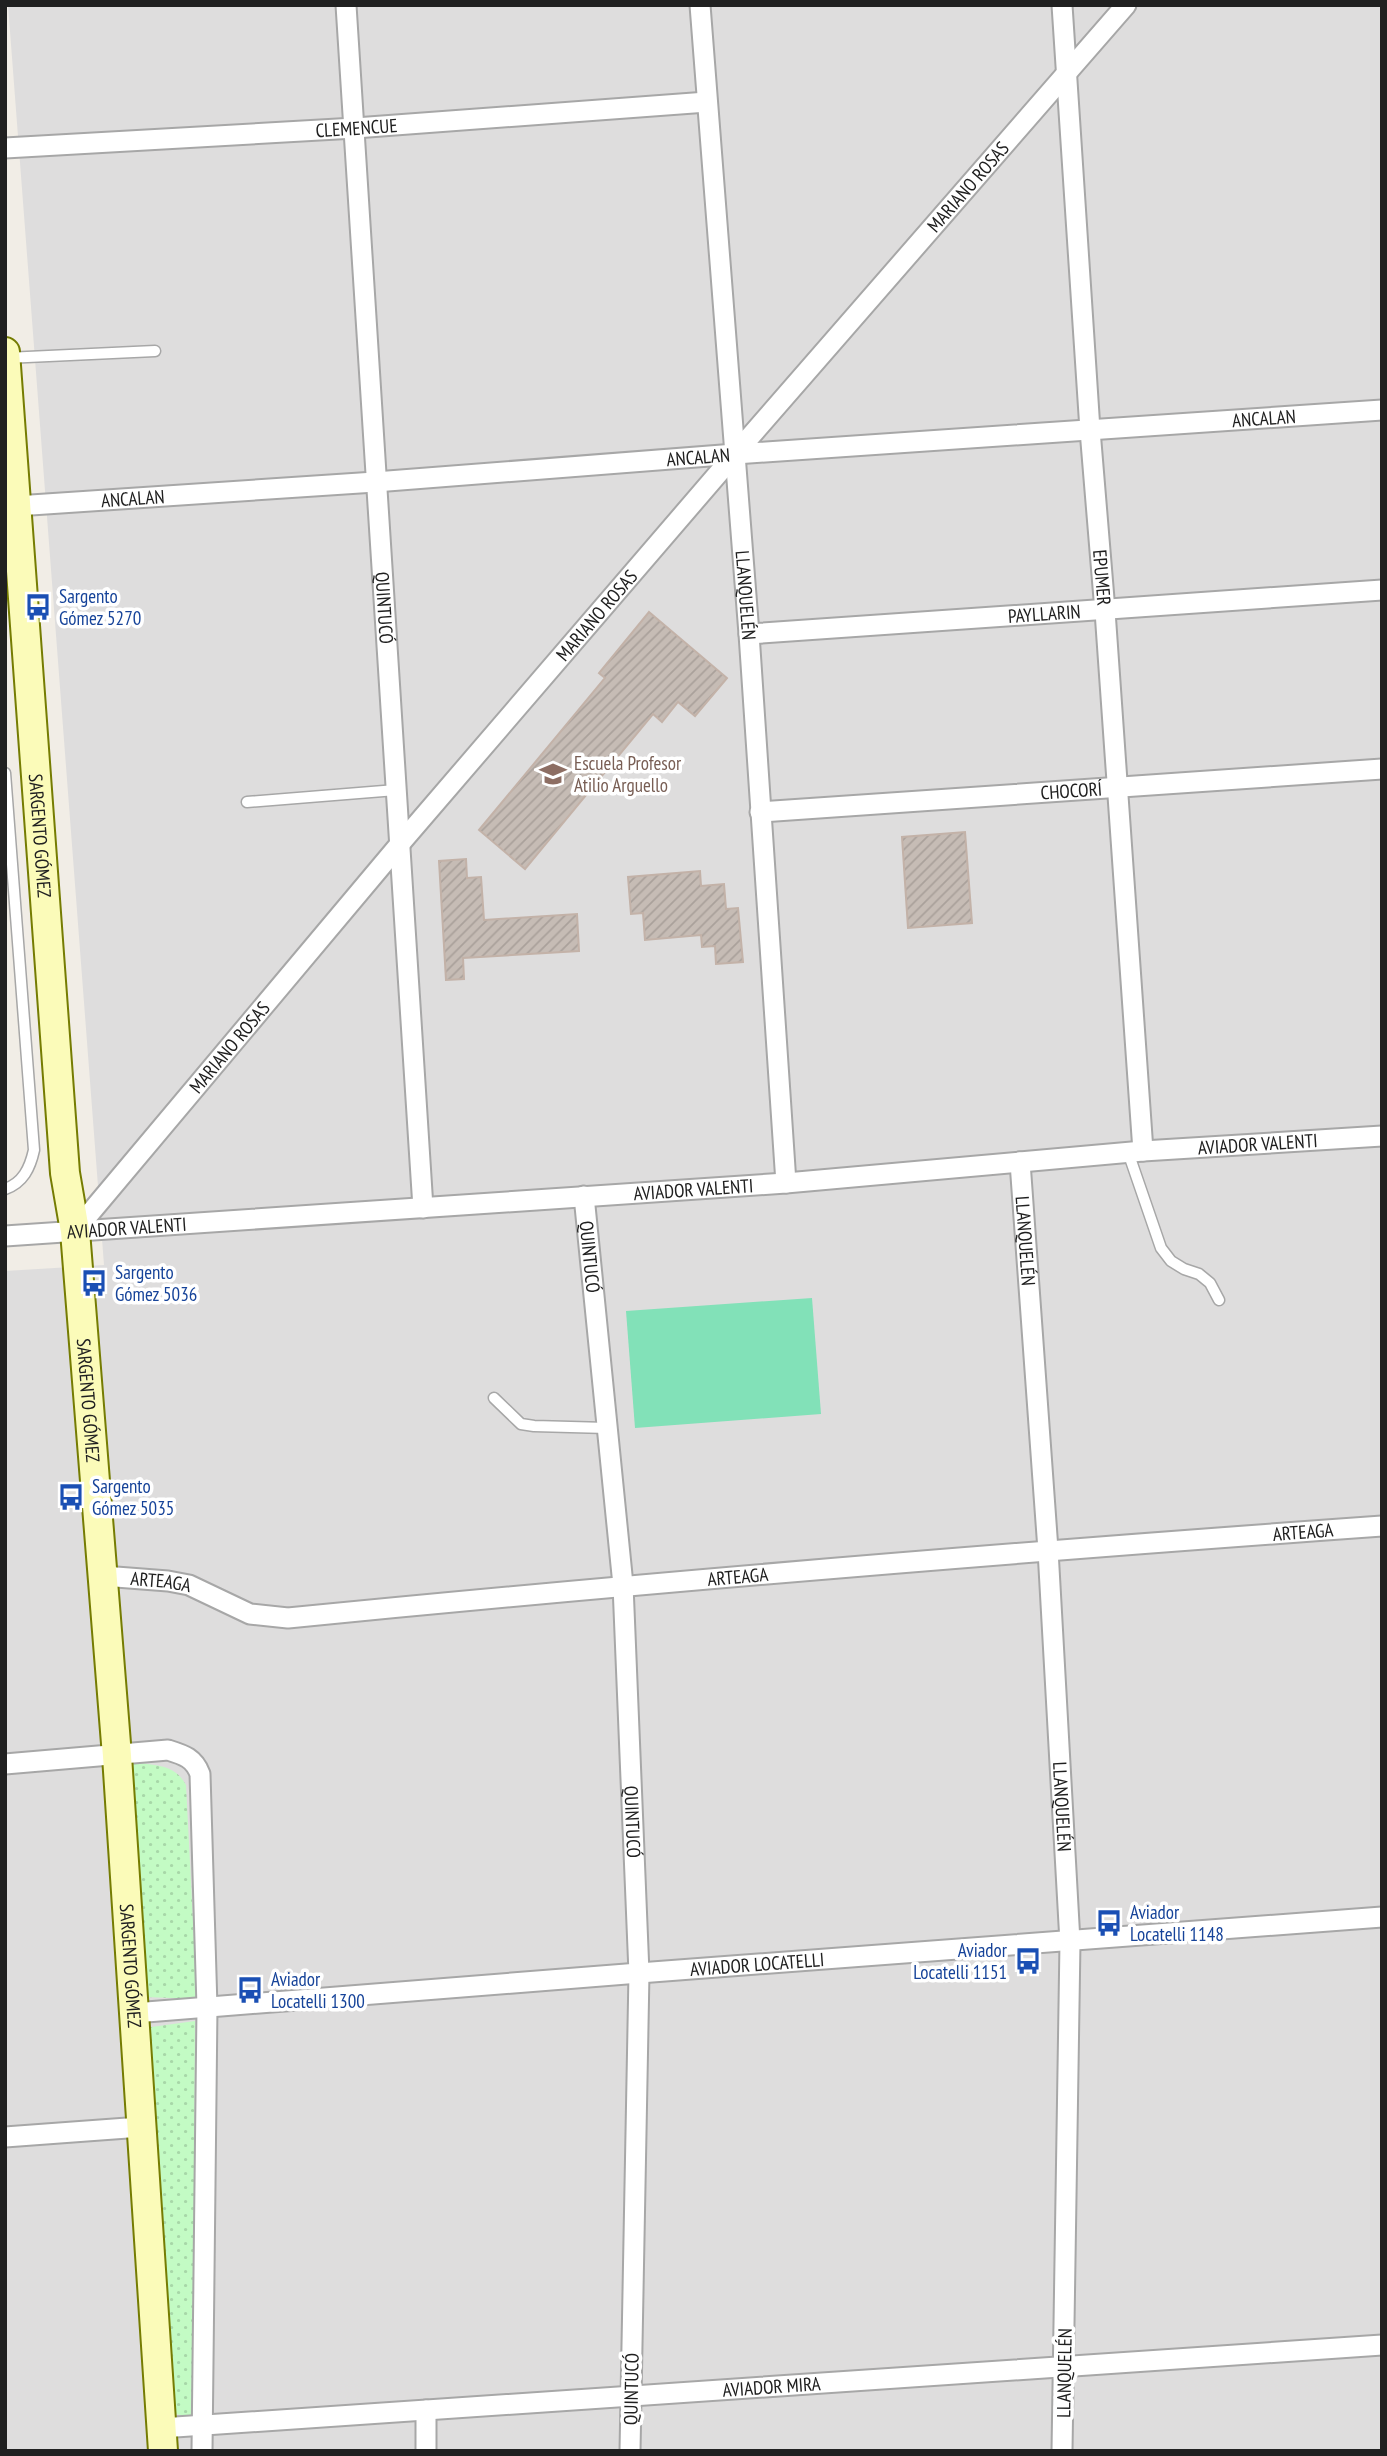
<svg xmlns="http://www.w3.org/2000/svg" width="1387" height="2456" font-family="'PT Sans Narrow',sans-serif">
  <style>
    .residential { fill: #dedddd }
    .park { fill: url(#park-dots) }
    .pitch { fill: #82e1b8 }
    .building { fill: url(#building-hatch); stroke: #c3b2a8; stroke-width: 2 }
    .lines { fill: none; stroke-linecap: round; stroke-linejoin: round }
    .lane-casing { stroke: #a7a7a7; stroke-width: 13 }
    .street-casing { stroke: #a7a7a7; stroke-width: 23 }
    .secondary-casing { stroke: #757c02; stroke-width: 32 }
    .lane { stroke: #fff; stroke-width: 10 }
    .street { stroke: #fff; stroke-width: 19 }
    .secondary { stroke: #fbfbb9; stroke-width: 28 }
    .labels { text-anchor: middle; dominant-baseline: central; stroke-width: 7; stroke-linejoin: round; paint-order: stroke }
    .street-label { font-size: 19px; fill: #202020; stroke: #fff }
    .transit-label { font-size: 19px; fill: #164399; stroke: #fff; text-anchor: start }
    .education-label { font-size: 19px; fill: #785e54; stroke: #fff; text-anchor: start }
  </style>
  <defs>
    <pattern id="park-dots" width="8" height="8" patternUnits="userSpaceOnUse" patternTransform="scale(1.75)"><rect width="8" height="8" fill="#c3fbc4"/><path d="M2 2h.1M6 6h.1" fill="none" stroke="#a7d7a8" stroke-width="1.8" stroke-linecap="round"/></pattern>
    <pattern id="building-hatch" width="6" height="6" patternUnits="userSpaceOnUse" patternTransform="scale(1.75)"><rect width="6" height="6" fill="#c6bcb5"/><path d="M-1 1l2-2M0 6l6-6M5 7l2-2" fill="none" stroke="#aaa19b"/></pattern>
  </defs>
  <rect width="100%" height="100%" fill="#f1ede6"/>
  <path class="residential" d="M 8,5 L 1382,5 L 1382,2451 L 5,2451 L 5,1271 L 104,1265 Z"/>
  <path class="park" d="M 133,1762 C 155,1766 174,1763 186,1785 L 197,1999 L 145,1997 Z
    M 195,2021 L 193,2417 L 169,2413 L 144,2028 Z"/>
  <path class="pitch" d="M 812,1298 L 821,1414 L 635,1428 L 626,1311 Z"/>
  <path class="building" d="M 649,612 L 727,678 L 695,716 L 678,702 L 662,722 L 653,714 L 525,869 L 479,830 L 605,678 L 599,673 Z
    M 965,832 L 972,923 L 908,928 L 902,837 Z
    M 466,859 L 467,878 L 481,877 L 484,920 L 577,914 L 579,951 L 463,958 L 464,979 L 446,980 L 439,861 Z
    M 700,871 L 701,886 L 724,884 L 726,909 L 738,908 L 743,962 L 716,964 L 715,946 L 702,947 L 701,935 L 645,940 L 643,913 L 631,914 L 628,877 Z"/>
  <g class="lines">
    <defs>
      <path id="lane" d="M 6,358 L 155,351
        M 5,773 L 34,1150 C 30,1168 23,1183 5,1189
        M 247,802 L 396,790
        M 1128,1152 L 1161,1248 L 1171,1261 L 1184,1269 L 1199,1274 L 1210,1283 L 1219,1300
        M 494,1398 L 521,1424 L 534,1426 L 607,1428"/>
      <g id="street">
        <path id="s1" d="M 346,5 L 423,1208"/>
        <path id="s2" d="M 700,5 L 749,634 L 786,1183"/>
        <path id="s3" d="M 1062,5 L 1090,430 L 1105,611 L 1143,1151"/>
        <path id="s4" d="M 5,148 L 355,128 L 707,102"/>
        <path id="s5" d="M 16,506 L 375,482 L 735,454 L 1382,410"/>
        <path id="s6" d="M 749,634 L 1382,590"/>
        <path id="s7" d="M 760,812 L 1382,769"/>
        <path id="s8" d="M 1020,1162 L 1048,1550 L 1070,1942 L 1062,2451"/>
        <path id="s9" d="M 584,1196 L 623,1585 L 639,1973 L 630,2451"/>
        <path id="s10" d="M 75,1231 L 399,845 L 735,454 L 1126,5"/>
        <path id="s11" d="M 5,1236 L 786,1183 L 1143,1151 L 1382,1136"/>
        <path id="s12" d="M 103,1576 L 168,1581 L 189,1585 L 250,1614 L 288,1618 C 652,1582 1017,1552 1382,1526"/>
        <path d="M 5,1764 L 168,1750 C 184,1755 194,1758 200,1774 L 207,2007 L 202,2451"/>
        <path id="s13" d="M 134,2013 L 639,1973 L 1382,1917"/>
        <path d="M 5,2137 L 141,2127"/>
        <path id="s14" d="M 161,2428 L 1382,2345"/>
        <path d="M 426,2451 L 426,2410"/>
      </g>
      <g id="secondary">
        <path id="s15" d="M 5,352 L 65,1173 L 75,1231 L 117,1756 L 163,2451"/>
      </g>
    </defs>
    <use href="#lane" class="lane-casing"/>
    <use href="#street" class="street-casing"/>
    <use href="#secondary" class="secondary-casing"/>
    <use href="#lane" class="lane"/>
    <use href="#street" class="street"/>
    <use href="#secondary" class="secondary"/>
  </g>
  <defs>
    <symbol id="bus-bare" viewBox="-9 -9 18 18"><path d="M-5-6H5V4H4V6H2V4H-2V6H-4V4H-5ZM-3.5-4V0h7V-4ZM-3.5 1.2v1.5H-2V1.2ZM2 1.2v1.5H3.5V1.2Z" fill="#1a4fb4" stroke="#fff" stroke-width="2.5" paint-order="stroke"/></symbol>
    <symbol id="school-bare" viewBox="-9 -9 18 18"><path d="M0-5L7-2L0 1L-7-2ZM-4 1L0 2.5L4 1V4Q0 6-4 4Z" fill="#8d6e63" stroke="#fff" stroke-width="2.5" paint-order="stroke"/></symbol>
  </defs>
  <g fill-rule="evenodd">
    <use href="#bus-bare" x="19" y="588" width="38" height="38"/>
    <use href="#school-bare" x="534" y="755" width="38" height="38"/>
    <use href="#bus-bare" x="75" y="1264" width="38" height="38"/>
    <use href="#bus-bare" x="52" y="1478" width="38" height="38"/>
    <use href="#bus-bare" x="1090" y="1904" width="38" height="38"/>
    <use href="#bus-bare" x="1009" y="1942" width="38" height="38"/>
    <use href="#bus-bare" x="231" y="1971" width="38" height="38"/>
  </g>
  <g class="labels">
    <g class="street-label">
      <text stroke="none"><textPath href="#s4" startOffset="352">CLEMENCUE</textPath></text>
      <text stroke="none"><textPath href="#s10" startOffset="1374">MARIANO ROSAS</textPath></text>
      <text stroke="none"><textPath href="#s5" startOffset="1251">ANCALAN</textPath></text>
      <text stroke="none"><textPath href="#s5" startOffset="684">ANCALAN</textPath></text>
      <text stroke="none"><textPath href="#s5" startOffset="117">ANCALAN</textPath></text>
      <text stroke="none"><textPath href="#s3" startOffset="574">EPUMER</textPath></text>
      <text stroke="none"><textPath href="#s2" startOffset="592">LLANQUELÉN</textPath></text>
      <text stroke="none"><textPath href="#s1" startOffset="604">QUINTUCÓ</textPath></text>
      <text stroke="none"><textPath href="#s6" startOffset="296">PAYLLARIN</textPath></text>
      <text stroke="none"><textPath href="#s10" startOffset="807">MARIANO ROSAS</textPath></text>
      <text stroke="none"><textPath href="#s7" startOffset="312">CHOCORÍ</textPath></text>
      <text stroke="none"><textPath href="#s15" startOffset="485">SARGENTO GÓMEZ</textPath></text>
      <text stroke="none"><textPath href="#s10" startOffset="240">MARIANO ROSAS</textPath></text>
      <text stroke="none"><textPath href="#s11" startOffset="1256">AVIADOR VALENTI</textPath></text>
      <text stroke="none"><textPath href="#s11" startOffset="690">AVIADOR VALENTI</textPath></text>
      <text stroke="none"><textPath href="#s11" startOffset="122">AVIADOR VALENTI</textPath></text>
      <text stroke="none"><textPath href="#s8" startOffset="79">LLANQUELÉN</textPath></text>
      <text stroke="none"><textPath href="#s9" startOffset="61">QUINTUCÓ</textPath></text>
      <text stroke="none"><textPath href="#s15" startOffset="1052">SARGENTO GÓMEZ</textPath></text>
      <text stroke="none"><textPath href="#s12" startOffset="1211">ARTEAGA</textPath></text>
      <text stroke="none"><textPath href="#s12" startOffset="644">ARTEAGA</textPath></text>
      <text stroke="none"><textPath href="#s12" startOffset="58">ARTEAGA</textPath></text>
      <text stroke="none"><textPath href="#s8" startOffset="646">LLANQUELÉN</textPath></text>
      <text stroke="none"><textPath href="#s9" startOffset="628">QUINTUCÓ</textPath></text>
      <text stroke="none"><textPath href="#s13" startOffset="625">AVIADOR LOCATELLI</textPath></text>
      <text stroke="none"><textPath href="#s15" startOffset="1619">SARGENTO GÓMEZ</textPath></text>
      <text transform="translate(1064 2373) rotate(-89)">LLANQUELÉN</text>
      <text stroke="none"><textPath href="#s14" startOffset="612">AVIADOR MIRA</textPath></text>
      <text transform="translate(631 2389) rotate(-89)">QUINTUCÓ</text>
    </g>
    <g class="transit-label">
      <text x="59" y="596">Sargento<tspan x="59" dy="22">Gómez 5270</tspan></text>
      <text x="115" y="1272">Sargento<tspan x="115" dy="22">Gómez 5036</tspan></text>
      <text x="92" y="1486">Sargento<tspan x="92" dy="22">Gómez 5035</tspan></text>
      <text x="1130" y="1912">Aviador<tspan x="1130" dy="22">Locatelli 1148</tspan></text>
      <text x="1007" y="1950" text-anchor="end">Aviador<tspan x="1007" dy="22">Locatelli 1151</tspan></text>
      <text x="271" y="1979">Aviador<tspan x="271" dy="22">Locatelli 1300</tspan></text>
    </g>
    <g class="education-label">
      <text x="574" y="763">Escuela Profesor<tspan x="574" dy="22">Atilio Arguello</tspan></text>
    </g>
  </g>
  <rect width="1387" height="2456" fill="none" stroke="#202020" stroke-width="14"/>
</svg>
